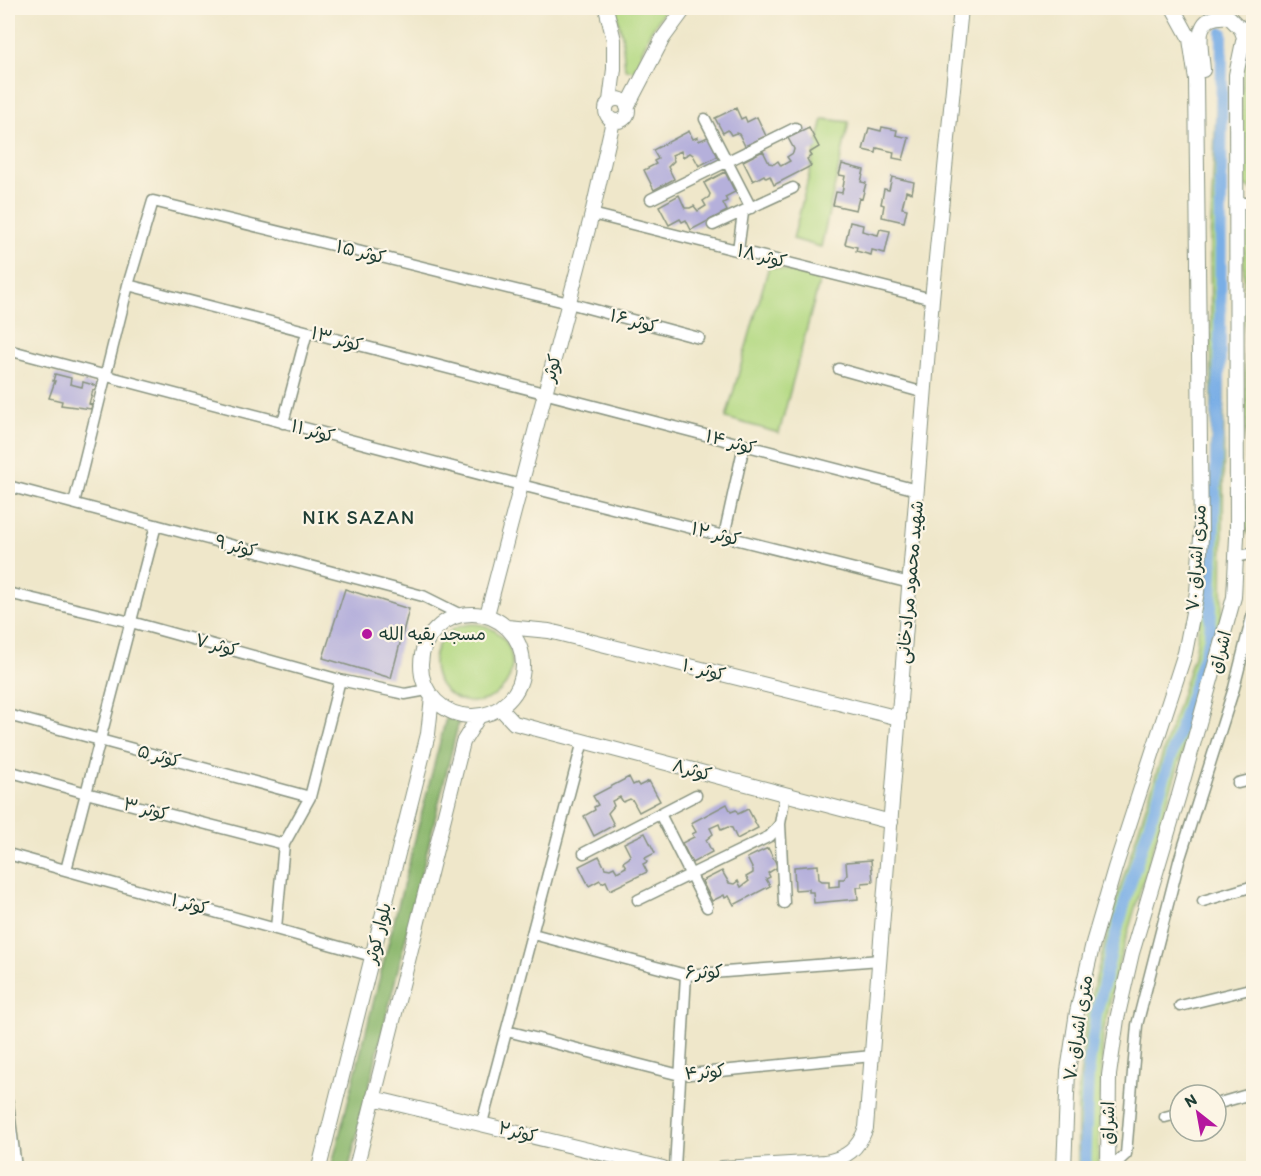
<svg xmlns="http://www.w3.org/2000/svg" width="1261" height="1176" font-family="Itim,'Playpen Sans Arabic',sans-serif">
  <style>
    .green { fill: #b4d983; stroke: #6a8b5c; stroke-width: 1.5 }
    .forest { fill: #8fb971; stroke: #577b52; stroke-width: 1.5 }
    .lines { fill: none; stroke-linecap: round; stroke-linejoin: round }
    .canal { stroke: #79aee6; stroke-width: 12 }
    .building { fill: #b5b0db }
    .street-casing { stroke: #87927f; stroke-width: 13 }
    .secondary-casing { stroke: #87927f; stroke-width: 16 }
    .street { stroke: #fff; stroke-width: 10 }
    .secondary { stroke: #fff; stroke-width: 14 }
    .poi-dot { fill: #b5179e; stroke: #fcf5e5; stroke-width: 2 }
    .labels { text-anchor: middle; dominant-baseline: central; stroke-width: 4.5; stroke-linejoin: round; paint-order: stroke }
    .street-label { font-size: 18px; fill: #1f3d34; stroke: #fcf5e5 }
    .poi-label { font-size: 18px; fill: #1f3d34; stroke: #fcf5e5; text-anchor: start }
    .neighbourhood-label { font-size: 20px; letter-spacing: 1.5px; fill: #1f3d34; stroke: #fcf5e5 }
  </style>
  <rect width="100%" height="100%" fill="#fcf5e5"/>
  <filter id="ink" filterUnits="userSpaceOnUse"><feTurbulence type="fractalNoise" baseFrequency=".0167" numOctaves="2"/><feDisplacementMap in="SourceGraphic" scale="12" xChannelSelector="R" yChannelSelector="G"/><feConvolveMatrix kernelMatrix="1 2 1 2 8 2 1 2 1" color-interpolation-filters="sRGB"/></filter>
  <filter id="wash" filterUnits="userSpaceOnUse"><feTurbulence type="fractalNoise" baseFrequency=".008" numOctaves="4" result="noise"/><feDisplacementMap in="SourceGraphic" scale="24" xChannelSelector="R" yChannelSelector="G"/><feGaussianBlur stdDeviation="1.35" result="paint"/><feColorMatrix in="noise" values="0 0 0 0 0 0 0 0 0 0 0 0 0 0 0 0 0 1.4 0 .05"/><feComposite in="paint" operator="in"/></filter>
  <g filter="url(#wash)">
    <rect width="100%" height="100%" fill="#efe7ca"/>
    <path class="green" d="M 615,8 L 666,8 L 649,34 L 634,71 L 625,69 L 622,35 Z
      M 1220,28 L 1225,30 L 1225,301 L 1222,614 L 1192,724 L 1174,779 L 1120,958 L 1103,1033 L 1098,1168 L 1078,1168 L 1078,1095 L 1087,1013 L 1114,907 L 1196,649 L 1209,545 L 1212,409 L 1210,245 Z
      M 1253,30 L 1253,189 L 1252,190 L 1243,185 C 1243,143 1235,67 1253,30 Z
      M 823,119 L 849,122 L 821,247 L 793,239 Z
      M 1243,211 L 1254,222 L 1254,525 L 1247,533 Z
      M 769,266 L 820,279 L 779,433 L 726,418 Z
      M434 663a39 39 0 1 1 78 0a39 39 0 1 1-78 0Z"/>
    <path class="forest" d="M 446,718 L 459,721 L 349,1168 L 331,1168 Z"/>
    <g class="lines">
      <path class="canal" d="M 1086,1168 L 1085,1145 L 1088,1073 L 1096,1016 L 1112,948 L 1133,874 L 1210,637 L 1220,349 L 1222,33"/>
    </g>
    <g id="blocks">
      <path class="building" d="M 736,108 L 741,119 L 745,117 L 747,122 L 757,117 L 766,136 L 745,146 L 739,134 L 736,133 L 731,135 L 728,130 L 723,133 L 715,118 Z
        M 882,127 L 897,130 L 896,135 L 909,138 L 903,160 L 893,158 L 894,152 L 877,148 L 876,153 L 863,150 L 869,128 L 881,131 Z
        M 809,128 L 819,147 L 809,153 L 811,156 L 807,159 L 811,166 L 774,185 L 770,176 L 766,178 L 764,175 L 753,181 L 743,161 L 763,151 L 769,163 L 774,164 L 778,161 L 781,166 L 790,161 L 787,157 L 793,153 L 794,149 L 788,138 Z
        M 689,131 L 693,139 L 698,137 L 699,141 L 710,136 L 720,155 L 699,166 L 693,155 L 690,153 L 683,157 L 681,151 L 672,155 L 674,161 L 668,167 L 674,179 L 654,190 L 644,170 L 656,164 L 654,161 L 658,159 L 653,150 Z
        M 842,164 L 864,170 L 861,182 L 866,183 L 862,199 L 859,198 L 856,210 L 833,205 L 836,192 L 842,193 L 845,176 L 839,175 Z
        M 725,172 L 735,192 L 725,197 L 727,201 L 723,203 L 727,211 L 691,230 L 686,220 L 682,222 L 680,219 L 669,225 L 659,206 L 679,195 L 685,208 L 690,208 L 694,206 L 698,211 L 706,206 L 703,201 L 709,197 L 710,194 L 704,183 Z
        M 892,177 L 914,182 L 912,193 L 906,191 L 902,208 L 907,209 L 904,222 L 882,217 L 884,205 L 881,204 L 884,189 L 889,190 Z
        M 850,222 L 863,225 L 862,231 L 878,235 L 880,229 L 890,231 L 885,253 L 872,250 L 871,255 L 856,251 L 857,247 L 845,244 Z
        M 55,374 L 71,378 L 70,384 L 82,387 L 83,382 L 97,386 L 96,391 L 93,390 L 89,404 L 92,405 L 91,409 L 61,405 L 62,401 L 49,398 L 55,381 L 53,381 Z
        M 345,589 L 409,609 L 391,678 L 323,658 Z
        M 629,777 L 633,785 L 637,783 L 639,786 L 649,781 L 660,801 L 639,812 L 633,801 L 630,799 L 623,802 L 620,797 L 612,801 L 614,806 L 608,813 L 614,825 L 594,836 L 584,816 L 595,810 L 594,807 L 598,805 L 593,796 Z
        M 727,804 L 731,812 L 736,810 L 738,814 L 748,809 L 758,828 L 737,839 L 732,828 L 728,827 L 721,830 L 719,824 L 710,828 L 713,834 L 706,840 L 712,852 L 692,863 L 682,843 L 694,837 L 692,834 L 696,832 L 691,823 Z
        M 645,833 L 655,853 L 645,858 L 647,862 L 643,864 L 647,872 L 610,890 L 606,881 L 602,883 L 600,880 L 589,886 L 579,866 L 599,856 L 605,868 L 610,869 L 614,867 L 617,872 L 626,867 L 623,862 L 629,858 L 630,855 L 624,843 Z
        M 768,848 L 778,867 L 768,873 L 770,877 L 766,879 L 770,886 L 734,905 L 729,896 L 725,898 L 724,895 L 712,901 L 702,881 L 722,871 L 729,883 L 734,884 L 738,881 L 741,887 L 749,881 L 746,877 L 753,873 L 753,870 L 747,858 Z
        M 871,860 L 873,882 L 862,883 L 862,887 L 857,887 L 858,899 L 814,903 L 813,892 L 809,892 L 809,889 L 795,890 L 794,867 L 818,865 L 819,879 L 822,881 L 829,881 L 829,887 L 839,886 L 839,879 L 844,879 L 847,875 L 846,862 Z"/>
    </g>
  </g>
  <g filter="url(#ink)">
    <use href="#blocks" fill-opacity="0" stroke="#87927f" stroke-width="1.5"/>
    <g class="lines">
      <defs>
        <path id="street" d="M 705,119 L 751,208
          M 651,199 L 795,128
          M 1236,203 L 1254,203
          M 592,214 L 932,299
          M 713,225 L 793,188
          M 738,250 L 743,213
          M 128,285 L 917,490
          M 8,350 L 521,485 L 910,583
          M 839,369 L 925,393
          M 283,423 L 307,332
          M 8,486 L 423,596 L 461,615
          M 74,503 L 128,285 L 153,201 L 569,303 L 699,338
          M 724,536 L 744,445
          M 1236,557 L 1254,553
          M 8,593 L 131,622 L 340,680 L 405,694 L 427,690
          M 8,715 L 310,797
          M 8,771 L 86,793 L 284,844
          M 1238,783 L 1254,779
          M 660,814 L 707,907
          M 780,824 L 784,903
          M 584,853 L 696,795
          M 8,854 L 372,956
          M 66,870 L 156,525
          M 638,900 L 770,836 L 780,824 L 785,794
          M 1203,901 L 1254,886
          M 276,928 L 284,844 L 310,797 L 340,680
          M 533,934 L 686,975 L 880,960
          M 1180,1006 L 1254,988
          M 507,1031 L 680,1075 L 872,1056
          M 8,1103 L 16,1168
          M 1216,1104 L 1254,1093
          M 1165,1117 L 1180,1113
          M 482,1123 L 583,741
          M 675,1168 L 686,975
          M 1111,1168 L 1126,1154 L 1137,1025 L 1179,861 L 1234,688 L 1254,609"/>
        <path id="secondary" d="M 606,8 L 614,40 L 614,69 L 610,101
          M 1203,70 C 1201,44 1191,13 1229,17 L 1241,29 L 1244,37
          M606 110a11 11 0 1 1 22 0a11 11 0 1 1-22 0Z
          M 627,107 L 663,38 L 685,8
          M421 665a51 51 0 1 1 102 0a51 51 0 1 1-102 0Z
          M 487,615 L 592,214 L 613,121
          M 507,627 L 549,631 L 899,718
          M 500,708 L 514,723 L 891,822
          M 373,1098 L 663,1168
          M 319,1168 L 428,734 L 432,697
          M 356,1168 L 463,742 L 479,716
          M 722,1168 L 825,1162 C 847,1158 858,1149 866,1128 L 932,299 L 961,8
          M 1064,1168 L 1068,1071 L 1077,1012 L 1093,943 L 1115,868 L 1185,653 L 1197,592 L 1201,538 L 1196,80 L 1190,39 L 1173,8
          M 1108,1168 L 1109,1075 L 1117,1019 L 1132,953 L 1179,795 L 1234,597 L 1237,537 L 1236,75 L 1244,37 L 1254,18"/>
      </defs>
      <use href="#street" class="street-casing"/>
      <use href="#secondary" class="secondary-casing"/>
      <use href="#street" class="street"/>
      <use href="#secondary" class="secondary"/>
    </g>
  </g>
  <circle class="poi-dot" cx="367" cy="634" r="6"/>
  <g class="labels">
    <g class="street-label">
      <text transform="translate(361 252) rotate(14)">۱۵ کوثر</text>
      <text transform="translate(762 256) rotate(14)">کوثر ۱۸</text>
      <text transform="translate(634 321) rotate(15)">کوثر ۱۶</text>
      <text transform="translate(337 339) rotate(15)">کوثر ۱۳</text>
      <text transform="translate(552 368) rotate(-75)">کوثر</text>
      <text transform="translate(313 431) rotate(15)">کوثر ۱۱</text>
      <text transform="translate(731 442) rotate(15)">کوثر ۱۴</text>
      <text transform="translate(716 534) rotate(14)">کوثر ۱۲</text>
      <text transform="translate(236 546) rotate(15)">کوثر ۹</text>
      <text transform="translate(1196 558) rotate(-86)">۷۰ متری اشراق</text>
      <text transform="translate(910 582) rotate(-85)">شهید محمود مرادخانی</text>
      <text transform="translate(217 645) rotate(15)">کوثر ۷</text>
      <text transform="translate(1220 652) rotate(-75)">اشراق</text>
      <text transform="translate(704 670) rotate(14)">کوثر ۱۰</text>
      <text transform="translate(159 756) rotate(15)">کوثر ۵</text>
      <text transform="translate(692 770) rotate(15)">کوثر۸</text>
      <text transform="translate(146 809) rotate(14)">کوثر ۳</text>
      <text transform="translate(190 904) rotate(15)">کوثر ۱</text>
      <text transform="translate(378 933) rotate(-76)">بلوار کوثر</text>
      <text transform="translate(704 972) rotate(-1)">کوثر۶</text>
      <text transform="translate(1078 1028) rotate(-81)">۷۰ متری اشراق</text>
      <text transform="translate(705 1072) rotate(-4)">کوثر۴</text>
      <text transform="translate(1108 1123) rotate(-89)">اشراق</text>
      <text transform="translate(518 1132) rotate(14)">کوثر۲</text>
    </g>
    <g class="poi-label">
      <text x="379" y="634">مسجد بقیه الله</text>
    </g>
    <g class="neighbourhood-label">
      <text x="359" y="517">NIK SAZAN</text>
    </g>
  </g>
  <rect width="1261" height="1176" fill="none" stroke="#fcf5e5" stroke-width="30"/>
  <g transform="translate(1198 1113) rotate(329)"><circle r="28" fill="#fcf5e5" stroke="#a4ab9e" stroke-width="1.5"/>
  <path d="M0-4.5L10 22L0 15L-10 22Z" fill="#b5179e"/>
  <text y="-9" font-size="16" font-weight="bold" text-anchor="middle" fill="#1f3d34">N</text>
  </g>
</svg>
